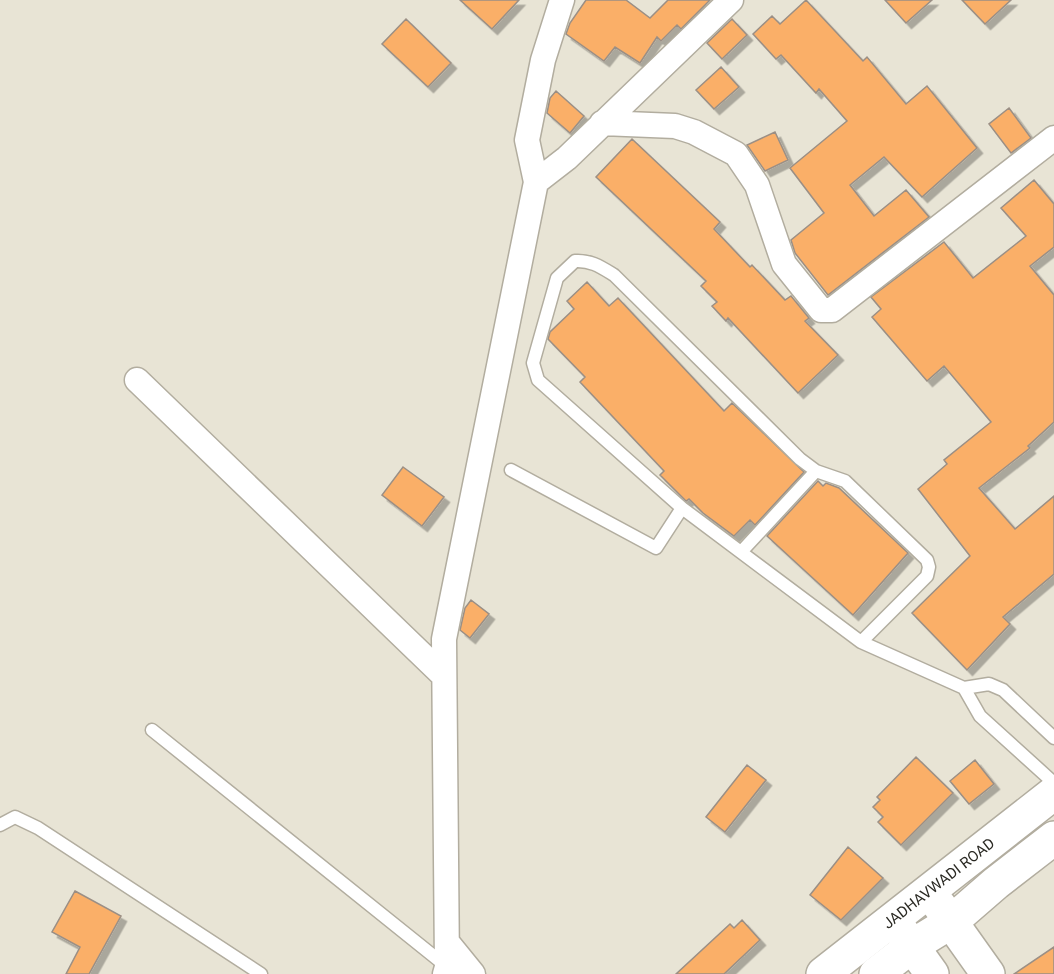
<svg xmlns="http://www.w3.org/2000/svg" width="1054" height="974" font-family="Roboto,sans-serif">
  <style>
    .building { fill: #faaf67; stroke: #9b8f85; stroke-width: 1.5; filter: url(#shadow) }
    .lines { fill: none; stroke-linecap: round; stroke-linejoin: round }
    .lane-casing { stroke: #b2ad9f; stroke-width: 15 }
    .street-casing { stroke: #b2ad9f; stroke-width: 27 }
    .secondary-casing { stroke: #b2ad9f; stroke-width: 36 }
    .lane { stroke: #fff; stroke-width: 12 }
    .street { stroke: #fff; stroke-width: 24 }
    .secondary { stroke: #fff; stroke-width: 33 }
    .labels { text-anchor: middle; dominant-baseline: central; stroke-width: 6; stroke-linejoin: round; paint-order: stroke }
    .street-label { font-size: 15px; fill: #2a2923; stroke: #f6f1e2 }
  </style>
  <defs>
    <filter id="shadow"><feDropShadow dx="5.5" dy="5.5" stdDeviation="0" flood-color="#0004"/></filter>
  </defs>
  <rect width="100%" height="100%" fill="#e8e4d5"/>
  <path class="building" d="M 460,0 L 519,0 L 492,29 Z
    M 586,0 L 626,0 L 650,18 L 668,0 L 710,0 L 681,29 L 677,25 L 661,41 L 657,37 L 640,63 L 615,47 L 604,61 L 566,34 L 570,23 Z
    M 806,0 L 863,61 L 867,57 L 906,104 L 927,86 L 977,148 L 922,197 L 884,157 L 850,185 L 874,216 L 906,190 L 929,217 L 828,295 L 795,253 L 791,240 L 824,213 L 790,168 L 847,121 L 819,89 L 816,93 L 781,55 L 776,59 L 753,34 L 772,16 L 780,24 Z
    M 885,0 L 932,0 L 906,23 Z
    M 962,0 L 1011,0 L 985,24 Z
    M 406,19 L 451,63 L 428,87 L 382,44 Z
    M 732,19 L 747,35 L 722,59 L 707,43 Z
    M 721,67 L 739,87 L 714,109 L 696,90 Z
    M 556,91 L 584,116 L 570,133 L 547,113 L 550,98 Z
    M 1009,108 L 1031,138 L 1011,153 L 989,124 Z
    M 775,132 L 788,160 L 765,171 L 747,145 Z
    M 632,139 L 720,222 L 714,229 L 750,267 L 752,265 L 785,300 L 791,296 L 809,318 L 805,321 L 838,355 L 798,393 L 728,318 L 726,321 L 712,306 L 717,302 L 701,286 L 706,281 L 596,177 Z
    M 1034,180 L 1054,204 L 1054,247 L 1030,266 L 1054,295 L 1054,422 L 1028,446 L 1030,448 L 979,488 L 1015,529 L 1054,496 L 1054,574 L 1003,617 L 1010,624 L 967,670 L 912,613 L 970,556 L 918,489 L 947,464 L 944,460 L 991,422 L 944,366 L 927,381 L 872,317 L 881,309 L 871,297 L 944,242 L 973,278 L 1026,236 L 1001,208 Z
    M 587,282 L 609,306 L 618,298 L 724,411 L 732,403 L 804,472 L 755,525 L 750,520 L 734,536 L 703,513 L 689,499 L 686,501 L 660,475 L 664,471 L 580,382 L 585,377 L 548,339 L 550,332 L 574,309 L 567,301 Z
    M 403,467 L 444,497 L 422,526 L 382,495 Z
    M 818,481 L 823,486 L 826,483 L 839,488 L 908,553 L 853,615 L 767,536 Z
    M 471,600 L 489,614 L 470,638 L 460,630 L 465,608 Z
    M 916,757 L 953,793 L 901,845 L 878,822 L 883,817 L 873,807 L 880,800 L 877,797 Z
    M 975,760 L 994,784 L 969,804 L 950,781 Z
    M 747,765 L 766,780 L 725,832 L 706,817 Z
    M 848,847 L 883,878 L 841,920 L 810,895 Z
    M 75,891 L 121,916 L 89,974 L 66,974 L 80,947 L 52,932 Z
    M 742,920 L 760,940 L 724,974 L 676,974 L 730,924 L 734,928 Z
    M 1054,947 L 1054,974 L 1014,974 Z"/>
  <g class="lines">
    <defs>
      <path id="lane" d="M 511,470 L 656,548 L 682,508 L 861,642 L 964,688 L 989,684 L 1003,690 L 1054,738
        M 682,508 L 538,380 L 533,363 L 557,278 L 575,261 C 591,260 601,267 614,275 L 800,459 L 816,471 L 845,481 L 927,560 L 929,567 L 927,576 L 861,642
        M 741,552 L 816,471
        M 964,688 L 980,716 L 1054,783
        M 152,730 L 446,966
        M 0,825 L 15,817 L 38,828 L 261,974"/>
      <path id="street" d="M 602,123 L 675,126 L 694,132 L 736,154 L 757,185 L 784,264 L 821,310 L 832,310 L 1054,138
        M 536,182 L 567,158 L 731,0
        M 137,380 L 443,675
        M 447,942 L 473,974
        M 445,974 L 447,967 L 444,639 L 536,182 L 527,140 L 543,60 L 562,0"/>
      <g id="secondary">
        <path d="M 939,905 L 988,974"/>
        <path d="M 900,929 L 932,974"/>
        <path id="s1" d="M 823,974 L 1054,793"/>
        <path d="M 876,974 L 912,946 L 951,922 L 996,883 L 1054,838"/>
      </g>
    </defs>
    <use href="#lane" class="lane-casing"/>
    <use href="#street" class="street-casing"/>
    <use href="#secondary" class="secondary-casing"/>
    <use href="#lane" class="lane"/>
    <use href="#street" class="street"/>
    <use href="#secondary" class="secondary"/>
  </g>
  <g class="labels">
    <g class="street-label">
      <text stroke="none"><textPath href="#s1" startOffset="147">JADHAVWADI ROAD</textPath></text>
    </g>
  </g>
</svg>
